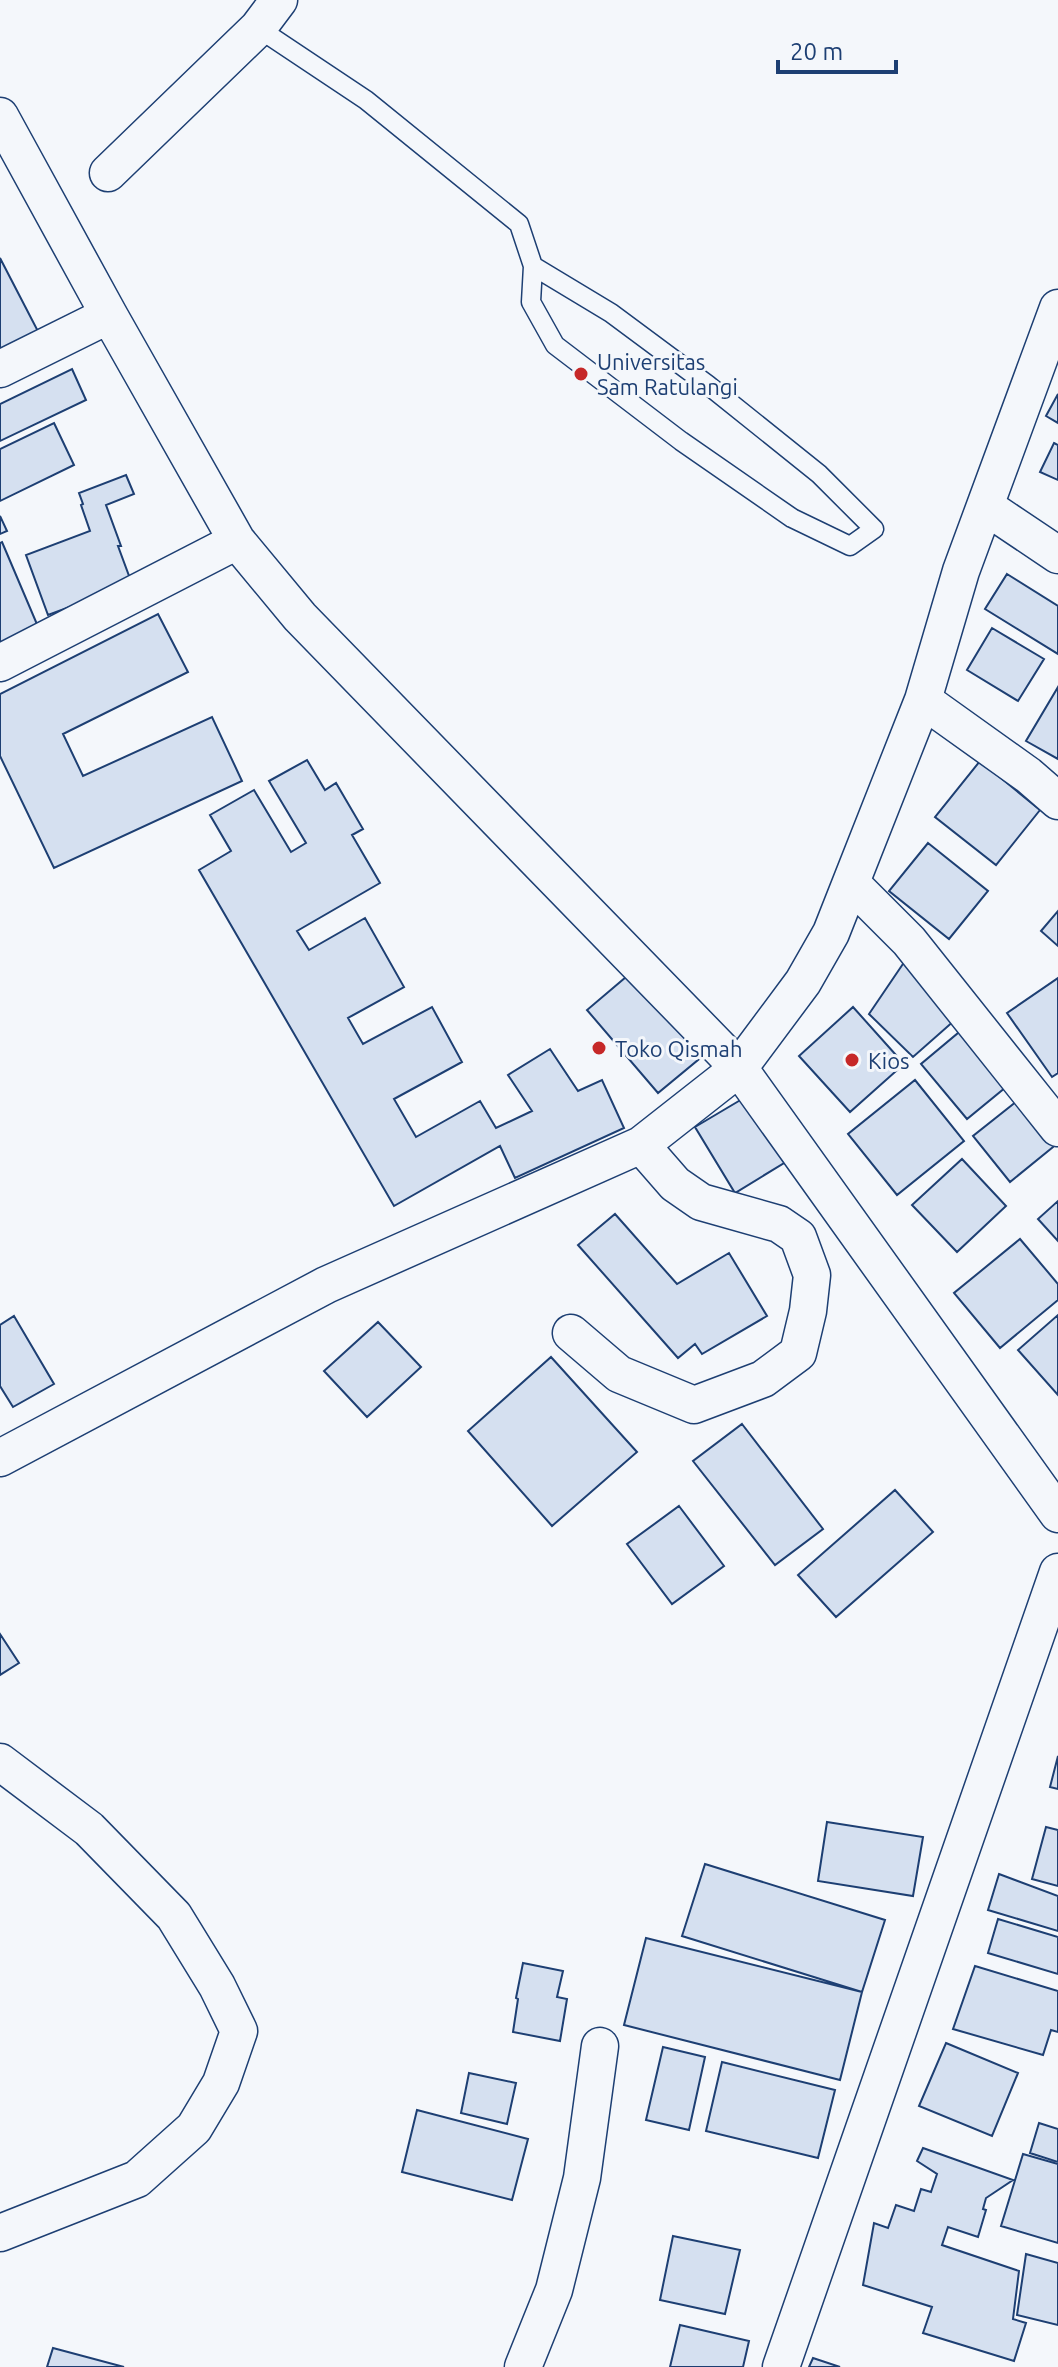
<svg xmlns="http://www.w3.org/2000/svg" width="1058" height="2367" font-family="Ubuntu,sans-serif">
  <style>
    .building { fill: #d5e0f0; stroke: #1d3f73; stroke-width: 2 }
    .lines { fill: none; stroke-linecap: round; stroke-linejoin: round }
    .lane-casing { stroke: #1d3f73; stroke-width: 21 }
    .street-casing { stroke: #1d3f73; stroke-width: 39 }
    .lane { stroke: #f4f7fb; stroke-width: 18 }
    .street { stroke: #f4f7fb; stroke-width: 36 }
    .poi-dot { fill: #c62828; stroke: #f4f7fb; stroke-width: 3 }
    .labels { text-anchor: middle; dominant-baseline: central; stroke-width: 6; stroke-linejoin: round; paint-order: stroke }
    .poi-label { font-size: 22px; fill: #1d3f73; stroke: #f4f7fb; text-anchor: start }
  </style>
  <rect width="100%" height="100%" fill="#f4f7fb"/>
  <path class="building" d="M 0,258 L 43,341 L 0,362 Z
    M 72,369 L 86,400 L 0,441 L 0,404 Z
    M 1058,394 L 1058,423 L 1046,416 Z
    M 54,423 L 74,465 L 0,501 L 0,449 Z
    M 1054,443 L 1058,445 L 1058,480 L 1040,472 Z
    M 126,475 L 134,494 L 106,505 L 121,546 L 118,546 L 132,584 L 48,615 L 26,555 L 90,531 L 81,505 L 83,504 L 79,493 Z
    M 0,516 L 7,531 L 0,534 Z
    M 2,542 L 42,636 L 0,653 L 0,543 Z
    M 1007,574 L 1058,606 L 1058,654 L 985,609 Z
    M 158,614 L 188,672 L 63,734 L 83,776 L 212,717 L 242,781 L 54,868 L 0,756 L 0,694 Z
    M 992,628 L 1044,659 L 1018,701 L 967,670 Z
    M 1058,687 L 1058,759 L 1026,741 Z
    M 307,760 L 325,790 L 336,783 L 363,829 L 352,835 L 380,883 L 297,931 L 309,950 L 365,918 L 404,987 L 348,1018 L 363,1044 L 432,1007 L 462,1062 L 394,1099 L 416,1137 L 480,1101 L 496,1128 L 532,1111 L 508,1075 L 550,1049 L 578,1091 L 602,1080 L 624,1128 L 515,1178 L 500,1146 L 394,1206 L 199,870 L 231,851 L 210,815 L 254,790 L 291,852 L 306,843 L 269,781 Z
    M 980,761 L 1040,810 L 996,865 L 935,817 Z
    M 928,843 L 988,891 L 949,939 L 889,891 Z
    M 1058,911 L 1058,946 L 1041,931 Z
    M 909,955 L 964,1012 L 913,1057 L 869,1014 Z
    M 639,966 L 710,1050 L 658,1093 L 587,1010 Z
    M 1058,978 L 1058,1073 L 1052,1077 L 1007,1013 Z
    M 853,1007 L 904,1064 L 850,1112 L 799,1056 Z
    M 970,1023 L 1017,1078 L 967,1119 L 921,1064 Z
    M 915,1080 L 964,1141 L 897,1195 L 848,1134 Z
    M 754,1092 L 794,1157 L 735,1193 L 695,1127 Z
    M 1027,1093 L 1058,1143 L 1010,1182 L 973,1136 Z
    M 962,1159 L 1006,1206 L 957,1252 L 912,1205 Z
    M 1058,1201 L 1058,1241 L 1038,1219 Z
    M 615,1214 L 677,1284 L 729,1253 L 767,1316 L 702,1354 L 695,1344 L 678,1358 L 578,1245 Z
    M 1020,1239 L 1058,1284 L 1058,1300 L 1000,1348 L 954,1293 Z
    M 1058,1315 L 1058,1395 L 1018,1350 Z
    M 14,1316 L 54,1384 L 13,1407 L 0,1386 L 0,1325 Z
    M 378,1322 L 421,1367 L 367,1417 L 324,1371 Z
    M 551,1357 L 637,1452 L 552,1526 L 468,1431 Z
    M 742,1424 L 823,1529 L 775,1565 L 693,1461 Z
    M 895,1490 L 933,1532 L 836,1617 L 798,1575 Z
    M 679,1506 L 724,1566 L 672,1604 L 627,1544 Z
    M 0,1634 L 19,1663 L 0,1675 Z
    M 1058,1756 L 1058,1789 L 1050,1787 Z
    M 827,1822 L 923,1837 L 913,1896 L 818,1881 Z
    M 1046,1827 L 1058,1830 L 1058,1886 L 1032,1879 Z
    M 705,1864 L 885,1920 L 862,1992 L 682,1936 Z
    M 999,1874 L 1058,1896 L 1058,1931 L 988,1910 Z
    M 998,1919 L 1058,1937 L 1058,1974 L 988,1953 Z
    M 646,1938 L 862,1992 L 840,2080 L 624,2025 Z
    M 523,1963 L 563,1971 L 557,1997 L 567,1999 L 560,2041 L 513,2032 L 518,1999 L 516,1998 Z
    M 975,1966 L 1058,1991 L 1058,2032 L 1051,2030 L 1043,2055 L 953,2029 Z
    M 946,2043 L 1018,2073 L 992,2136 L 919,2106 Z
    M 663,2047 L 705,2057 L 689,2130 L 646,2120 Z
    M 722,2062 L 835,2090 L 818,2158 L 706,2131 Z
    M 469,2073 L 516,2083 L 507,2124 L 461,2113 Z
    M 417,2110 L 528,2139 L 512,2200 L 402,2172 Z
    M 1039,2123 L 1058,2129 L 1058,2162 L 1030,2153 Z
    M 923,2148 L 1013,2180 L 986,2198 L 983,2209 L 986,2210 L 978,2237 L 948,2227 L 942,2245 L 1019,2271 L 1013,2319 L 1026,2323 L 1014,2361 L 923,2333 L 932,2307 L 863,2285 L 874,2223 L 888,2228 L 896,2205 L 914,2211 L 921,2189 L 931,2192 L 937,2174 L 917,2161 Z
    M 1023,2154 L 1058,2164 L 1058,2243 L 1001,2226 Z
    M 673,2236 L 740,2250 L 725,2314 L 660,2300 Z
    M 1026,2254 L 1058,2263 L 1058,2325 L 1017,2315 Z
    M 680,2325 L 749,2341 L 743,2367 L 670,2367 Z
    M 53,2348 L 124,2367 L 47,2367 Z
    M 813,2358 L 840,2367 L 809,2367 Z"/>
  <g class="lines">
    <defs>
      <path id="lane" d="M 258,28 L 366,100 L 519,224 L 533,266 L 531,302 L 555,345 L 681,441 L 792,518 L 850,546 L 874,529 L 819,474 L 708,385 L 611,313 L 533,266"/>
      <path id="street" d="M 0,116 L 109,315 L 237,541 L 300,617 L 739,1068 L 1058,1514
        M 108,173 L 258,28 L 279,0
        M 0,369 L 109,315
        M 985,506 L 1058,555
        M 0,663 L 237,541
        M 923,700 L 1028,775 L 1058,801
        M 852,884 L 909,941 L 1058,1128
        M 571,1333 L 619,1374 L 694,1405 L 763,1379 L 798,1353 L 808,1311 L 812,1275 L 798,1237 L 779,1224 L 701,1202 L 675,1184 L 641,1145
        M 0,1458 L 326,1285 L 641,1145 L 739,1068 L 803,982 L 831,933 L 923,700 L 961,571 L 1058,308
        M 0,1762 L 89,1829 L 174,1916 L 217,1986 L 239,2031 L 221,2083 L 194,2128 L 137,2179 L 0,2233
        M 523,2367 L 554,2290 L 582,2178 L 600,2046
        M 781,2367 L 1058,1572"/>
    </defs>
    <use href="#lane" class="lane-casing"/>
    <use href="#street" class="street-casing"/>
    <use href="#lane" class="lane"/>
    <use href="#street" class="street"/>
  </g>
  <g class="poi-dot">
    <circle cx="581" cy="374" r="8"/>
    <circle cx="599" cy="1048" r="8"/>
    <circle cx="852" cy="1060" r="8"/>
  </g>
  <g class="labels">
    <g class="poi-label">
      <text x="597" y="361">Universitas<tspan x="597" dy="25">Sam Ratulangi</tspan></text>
      <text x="615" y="1048">Toko Qismah</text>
      <text x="868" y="1060">Kios</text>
    </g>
  </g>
  <path d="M778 60v12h118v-12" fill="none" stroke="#1d3f73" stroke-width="4"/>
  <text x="790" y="60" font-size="24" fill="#1d3f73" stroke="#f4f7fb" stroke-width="6" paint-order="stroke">20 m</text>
</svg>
